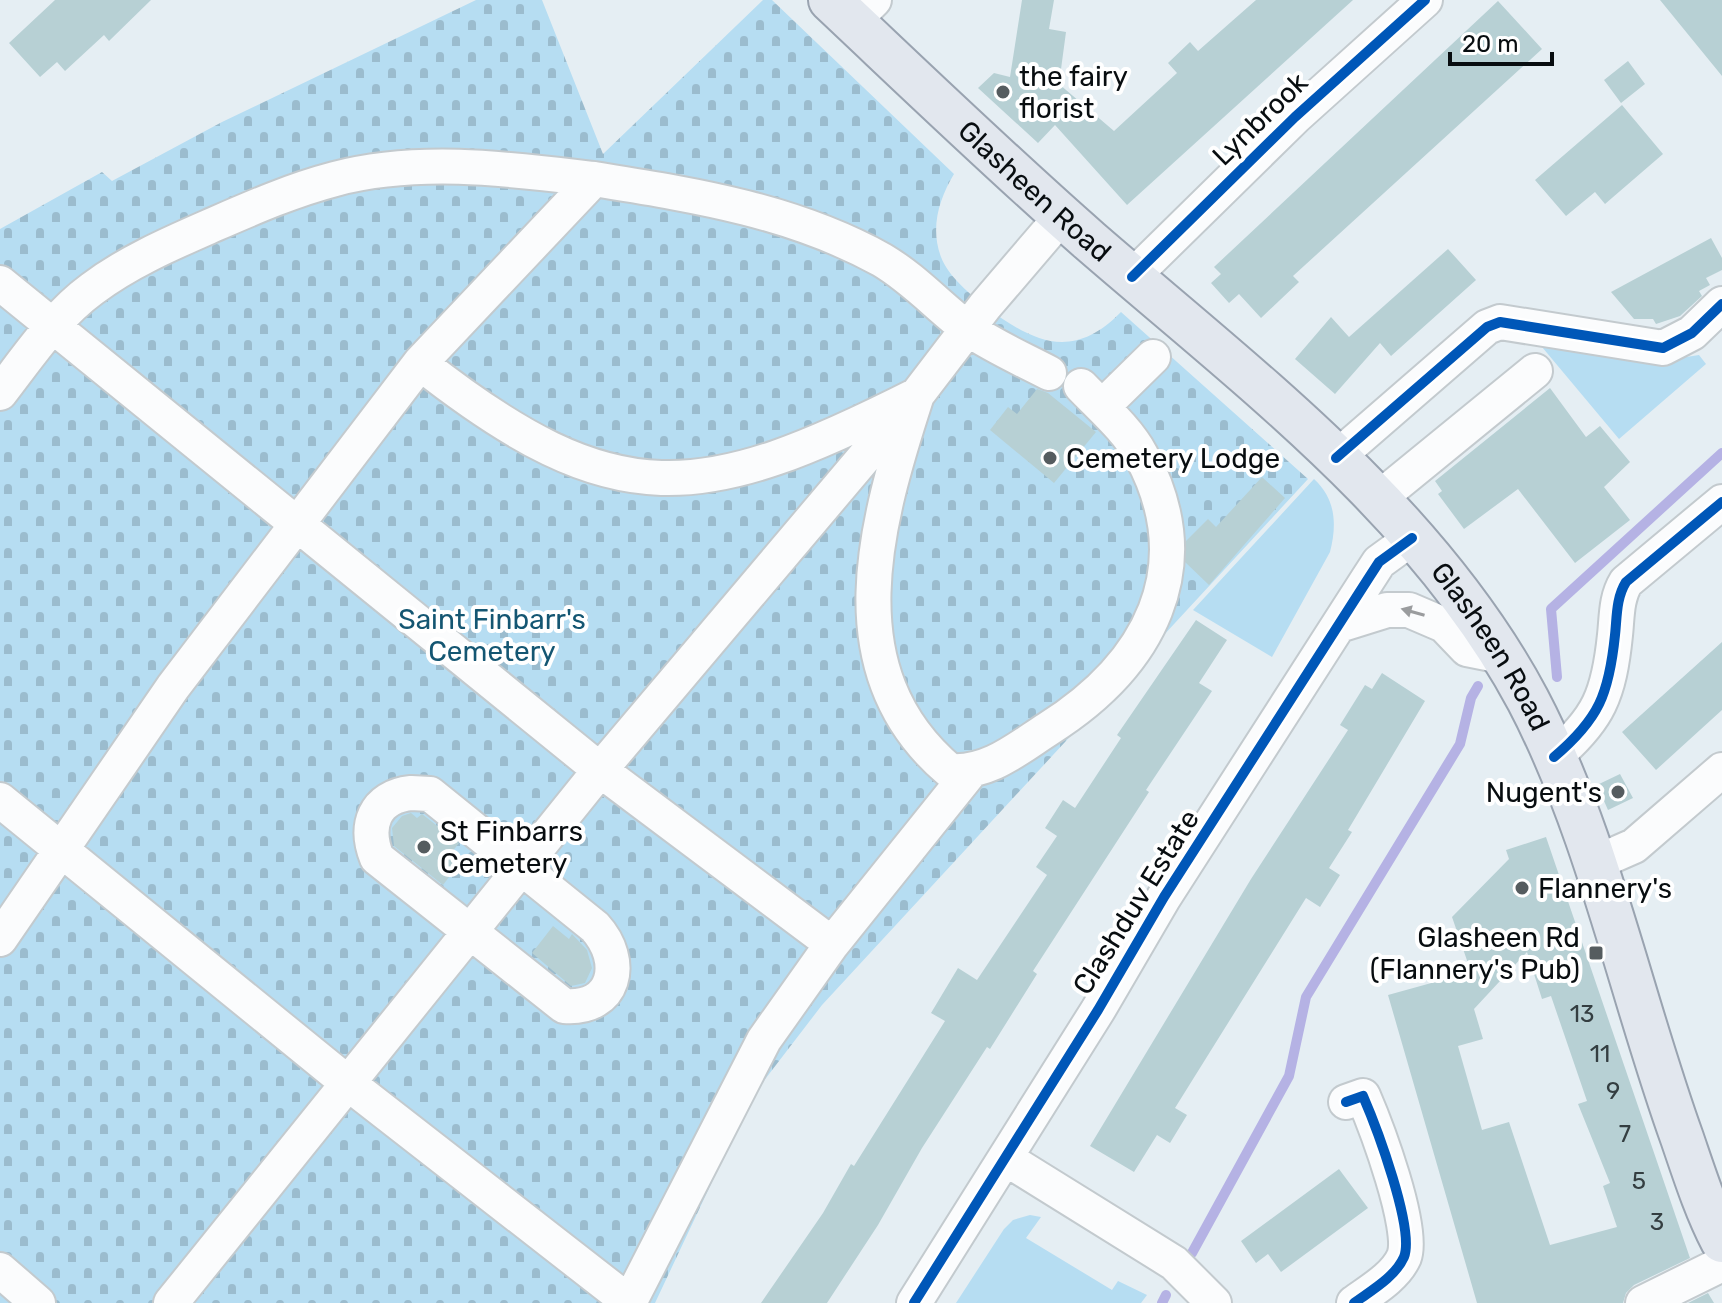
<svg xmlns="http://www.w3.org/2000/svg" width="1722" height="1303" font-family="Rubik,sans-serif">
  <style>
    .grass { fill: #b6ddf2 }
    .cemetery { fill: url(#cemetery-stones) }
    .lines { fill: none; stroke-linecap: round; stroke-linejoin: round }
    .stream { stroke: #b5b2e4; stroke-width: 10 }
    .building { fill: #b7d0d4; fill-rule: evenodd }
    .minor-casing { stroke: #c3cace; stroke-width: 38 }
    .major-casing { stroke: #99a3b0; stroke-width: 46 }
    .minor { stroke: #fbfcfd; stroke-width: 34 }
    .major { stroke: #e2e7ee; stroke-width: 42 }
    .cycleway-casing { stroke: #fff; stroke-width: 15 }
    .cycleway { stroke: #0057b8; stroke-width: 10 }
    .oneway { fill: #9a9c9e }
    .poi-dot { fill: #555c5f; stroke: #fff; stroke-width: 3 }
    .labels { text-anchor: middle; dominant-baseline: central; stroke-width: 8; stroke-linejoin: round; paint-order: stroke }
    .number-label { font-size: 24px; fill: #343e41 }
    .poi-label { font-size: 28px; fill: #080d10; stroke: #fff; text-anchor: start }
    .street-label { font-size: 28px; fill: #080d10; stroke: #fff }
    .park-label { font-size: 28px; fill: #145672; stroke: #fff }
  </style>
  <defs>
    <pattern id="cemetery-stones" width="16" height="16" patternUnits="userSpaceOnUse" patternTransform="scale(2)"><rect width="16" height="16" fill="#b6ddf2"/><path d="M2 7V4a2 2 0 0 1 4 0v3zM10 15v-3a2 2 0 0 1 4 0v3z" fill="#9bbcce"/></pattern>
  </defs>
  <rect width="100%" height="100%" fill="#e5eef3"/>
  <path class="grass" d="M 1551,340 L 1680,358 L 1699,355 L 1706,364 L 1619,439 L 1542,347 Z
    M 1314,479 C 1336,499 1337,525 1330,552 L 1272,657 L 1193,610 Z
    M 1030,1215 L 1041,1217 L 1026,1238 L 1112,1290 L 1118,1281 L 1147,1295 L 1141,1303 L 956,1303 L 1004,1229 L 1013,1220 Z"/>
  <path class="cemetery" d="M 476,0 L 542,0 L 603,154 L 763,0 L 772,0 L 954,174 C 939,199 930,228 941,257 C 948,276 970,294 986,307 C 1034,343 1073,361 1121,312 L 1308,479 L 822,1005 L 753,1095 L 655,1303 L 0,1303 L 0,229 L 102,172 L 112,181 L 222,122 Z"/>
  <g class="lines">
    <path class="stream" d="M 1557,677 L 1551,609 L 1722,453
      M 1192,1253 L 1289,1076 L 1306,997 L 1460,744 L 1471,698 L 1478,686
      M 1162,1303 L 1166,1295"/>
  </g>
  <path class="building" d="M 55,0 L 151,0 L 109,41 L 104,35 L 65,71 L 57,62 L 40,77 L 9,43 Z
    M 1022,0 L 1054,0 L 1049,29 L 1066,32 L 1059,84 L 1114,131 L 1177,73 L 1168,63 L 1190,42 L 1198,51 L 1256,0 L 1353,0 L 1127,205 L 1055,125 L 1038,143 L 978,88 L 994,73 L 1010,77 Z
    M 1660,0 L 1722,0 L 1722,76 Z
    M 1498,1 L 1542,49 L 1293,276 L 1299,282 L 1261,318 L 1239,294 L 1229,303 L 1211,283 L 1221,274 L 1214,267 Z
    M 1628,61 L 1645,84 L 1621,103 L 1604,80 Z
    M 1622,105 L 1663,154 L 1605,204 L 1595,192 L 1566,216 L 1535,180 Z
    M 1711,238 L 1722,258 L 1722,270 L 1706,278 L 1710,285 L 1699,291 L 1702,296 L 1680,316 L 1656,324 L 1653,319 L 1634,319 L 1611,292 Z
    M 1448,249 L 1476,280 L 1391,356 L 1380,343 L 1335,394 L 1295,359 L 1331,317 L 1349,337 Z
    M 1550,388 L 1586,437 L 1600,426 L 1630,462 L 1604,487 L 1630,520 L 1575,563 L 1518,489 L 1464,529 L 1438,494 L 1442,491 L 1435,481 Z
    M 1037,389 L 1048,393 L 1096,432 L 1054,483 L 990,430 L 1008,407 L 1017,414 Z
    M 1262,477 L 1285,498 L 1209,585 L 1185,562 L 1186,541 L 1208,519 L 1216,527 Z
    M 1196,620 L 1227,640 L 1199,683 L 1212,691 L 1146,790 L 1149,792 L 1033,971 L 1037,974 L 990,1049 L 987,1047 L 922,1148 L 878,1225 L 827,1303 L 761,1303 L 823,1213 L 851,1164 L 854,1166 L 945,1021 L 931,1013 L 958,968 L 977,980 L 1047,875 L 1036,867 L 1057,836 L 1045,828 L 1063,800 L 1075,808 L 1121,738 L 1117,735 Z
    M 1722,642 L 1722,710 L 1656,770 L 1622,732 Z
    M 1382,673 L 1425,701 L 1348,830 L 1352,832 L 1329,868 L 1340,875 L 1320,907 L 1306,898 L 1175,1108 L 1187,1115 L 1170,1143 L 1157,1135 L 1134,1172 L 1090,1146 L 1251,879 L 1348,730 L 1340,725 L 1365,685 L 1372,689 Z
    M 1620,774 L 1633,798 L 1608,810 L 1597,785 Z
    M 411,813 L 417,818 L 422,814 L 459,843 L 452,852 L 462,860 L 443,885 L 394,846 L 392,828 L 402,816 Z
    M 1546,837 L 1690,1258 L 1634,1285 L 1626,1293 L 1623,1303 L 1477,1303 L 1388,995 L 1471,972 L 1452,917 L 1509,859 L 1506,850 ZM 1527,952 L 1542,999 L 1551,996 L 1587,1101 L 1578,1104 L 1610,1183 L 1603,1186 L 1617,1227 L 1550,1245 L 1509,1122 L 1482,1130 L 1458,1046 L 1483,1039 L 1474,1009 Z
    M 553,926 L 569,939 L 572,934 L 587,950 L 592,968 L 585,983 L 571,986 L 532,953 Z
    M 1339,1169 L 1368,1208 L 1281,1272 L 1268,1254 L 1256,1263 L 1241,1241 Z
    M 1708,1293 L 1714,1303 L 1688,1303 Z"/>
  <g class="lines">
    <defs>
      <path id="minor" d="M 853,21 L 874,0
        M 1132,277 L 1295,117 L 1425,0
        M 0,283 L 600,770 L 832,944
        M 420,363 C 617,518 701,504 917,395 C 876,521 831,671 950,771 C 988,774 1017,749 1048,729 C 1149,665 1202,568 1141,455 C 1127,429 1101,407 1081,386
        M 0,393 C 28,357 55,316 92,289 C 129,261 174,242 215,224 C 254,207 293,190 335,179 C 419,157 509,169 594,179
        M 1102,407 L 1153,357
        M 1336,458 L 1487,327 L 1500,322 L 1663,348 L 1692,333 L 1722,304
        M 1377,500 L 1535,371
        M 1339,625 L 1387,610 L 1409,610 L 1444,625 L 1467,649 L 1502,656
        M 1554,757 C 1599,719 1609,694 1615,635 C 1617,617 1616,598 1626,582 L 1722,502
        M 411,793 L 430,794 L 595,927 C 626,961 616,1010 564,1006 L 377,858 C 364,826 374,797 411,793 Z
        M 0,800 L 349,1084 L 629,1302
        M 1593,864 L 1634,846 L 1722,770
        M 0,939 L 173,687 L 420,363 L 594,179 C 693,195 792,210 882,260 C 914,279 939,307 968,329 C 993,346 1022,359 1049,373
        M 1346,1102 L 1363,1096 C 1376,1126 1415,1229 1404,1257 C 1395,1277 1372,1290 1354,1303
        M 1005,1158 L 1174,1263 L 1214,1303
        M 0,1270 L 38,1303
        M 171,1303 L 600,770 L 917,395 L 985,306 L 1062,216
        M 629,1303 L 764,1040 L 832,944 L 970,772
        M 914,1303 L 1098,1010 L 1164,897 L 1368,579 L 1379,562 L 1412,538
        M 1643,1303 L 1722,1264"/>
      <g id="major">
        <path id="s1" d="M 830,0 C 916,81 1001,163 1090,241 C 1248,378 1428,512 1528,700 C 1598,833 1631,997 1682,1138 C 1694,1173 1705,1208 1722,1241"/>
      </g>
    </defs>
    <use href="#minor" class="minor-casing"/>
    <use href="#major" class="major-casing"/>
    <use href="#minor" class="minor"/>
    <use href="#major" class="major"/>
    <defs>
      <path id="cycleway" d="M 1132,277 L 1295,117 L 1425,0
        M 1336,458 L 1487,327 L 1500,322 L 1663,348 L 1692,333 L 1722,304
        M 1554,757 C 1599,719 1609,694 1615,635 C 1617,617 1616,598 1626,582 L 1722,502
        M 1346,1102 L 1363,1096 C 1376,1126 1415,1229 1404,1257 C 1395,1277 1372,1290 1354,1303
        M 914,1303 L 1098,1010 L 1164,897 L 1368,579 L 1379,562 L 1412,538"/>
    </defs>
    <use href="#cycleway" class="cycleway-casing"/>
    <use href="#cycleway" class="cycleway"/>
  </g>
  <defs><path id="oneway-solid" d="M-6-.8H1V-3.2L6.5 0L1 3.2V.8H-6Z" transform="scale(2)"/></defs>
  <use class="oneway" href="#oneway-solid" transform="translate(1413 612) rotate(-164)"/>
  <g class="poi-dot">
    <circle cx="1003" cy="92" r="8"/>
    <circle cx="1050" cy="458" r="8"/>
    <circle cx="1618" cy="792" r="8"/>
    <circle cx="424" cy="847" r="8"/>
    <circle cx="1522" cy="888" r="8"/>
    <rect x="1588" y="945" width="16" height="16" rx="4"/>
  </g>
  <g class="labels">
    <g class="number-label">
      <text x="1582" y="1014">13</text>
      <text x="1600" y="1054">11</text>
      <text x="1613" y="1091">9</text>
      <text x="1625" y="1134">7</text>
      <text x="1639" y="1181">5</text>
      <text x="1657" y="1222">3</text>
    </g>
    <g class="poi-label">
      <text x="1019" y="76">the fairy<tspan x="1019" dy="32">florist</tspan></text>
      <text x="1066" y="458">Cemetery Lodge</text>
      <text x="1602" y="792" text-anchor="end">Nugent's</text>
      <text x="440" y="831">St Finbarrs<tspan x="440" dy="32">Cemetery</tspan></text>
      <text x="1538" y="888">Flannery's</text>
      <text x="1580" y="937" text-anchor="end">Glasheen Rd<tspan x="1580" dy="32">(Flannery's Pub)</tspan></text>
    </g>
    <g class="street-label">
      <text transform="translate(1260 119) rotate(-44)">Lynbrook</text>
      <text stroke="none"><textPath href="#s1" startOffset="280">Glasheen Road</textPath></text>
      <text stroke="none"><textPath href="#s1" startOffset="928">Glasheen Road</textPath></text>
      <text transform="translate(1136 902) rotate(-58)">Clashduv Estate</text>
    </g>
    <g class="park-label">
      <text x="492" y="619">Saint Finbarr's<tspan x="492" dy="32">Cemetery</tspan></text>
    </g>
  </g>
  <path d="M1450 52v12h102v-12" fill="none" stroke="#080d10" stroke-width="4"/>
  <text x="1462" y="52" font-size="24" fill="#080d10" stroke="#ffffff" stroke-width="6" paint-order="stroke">20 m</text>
</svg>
